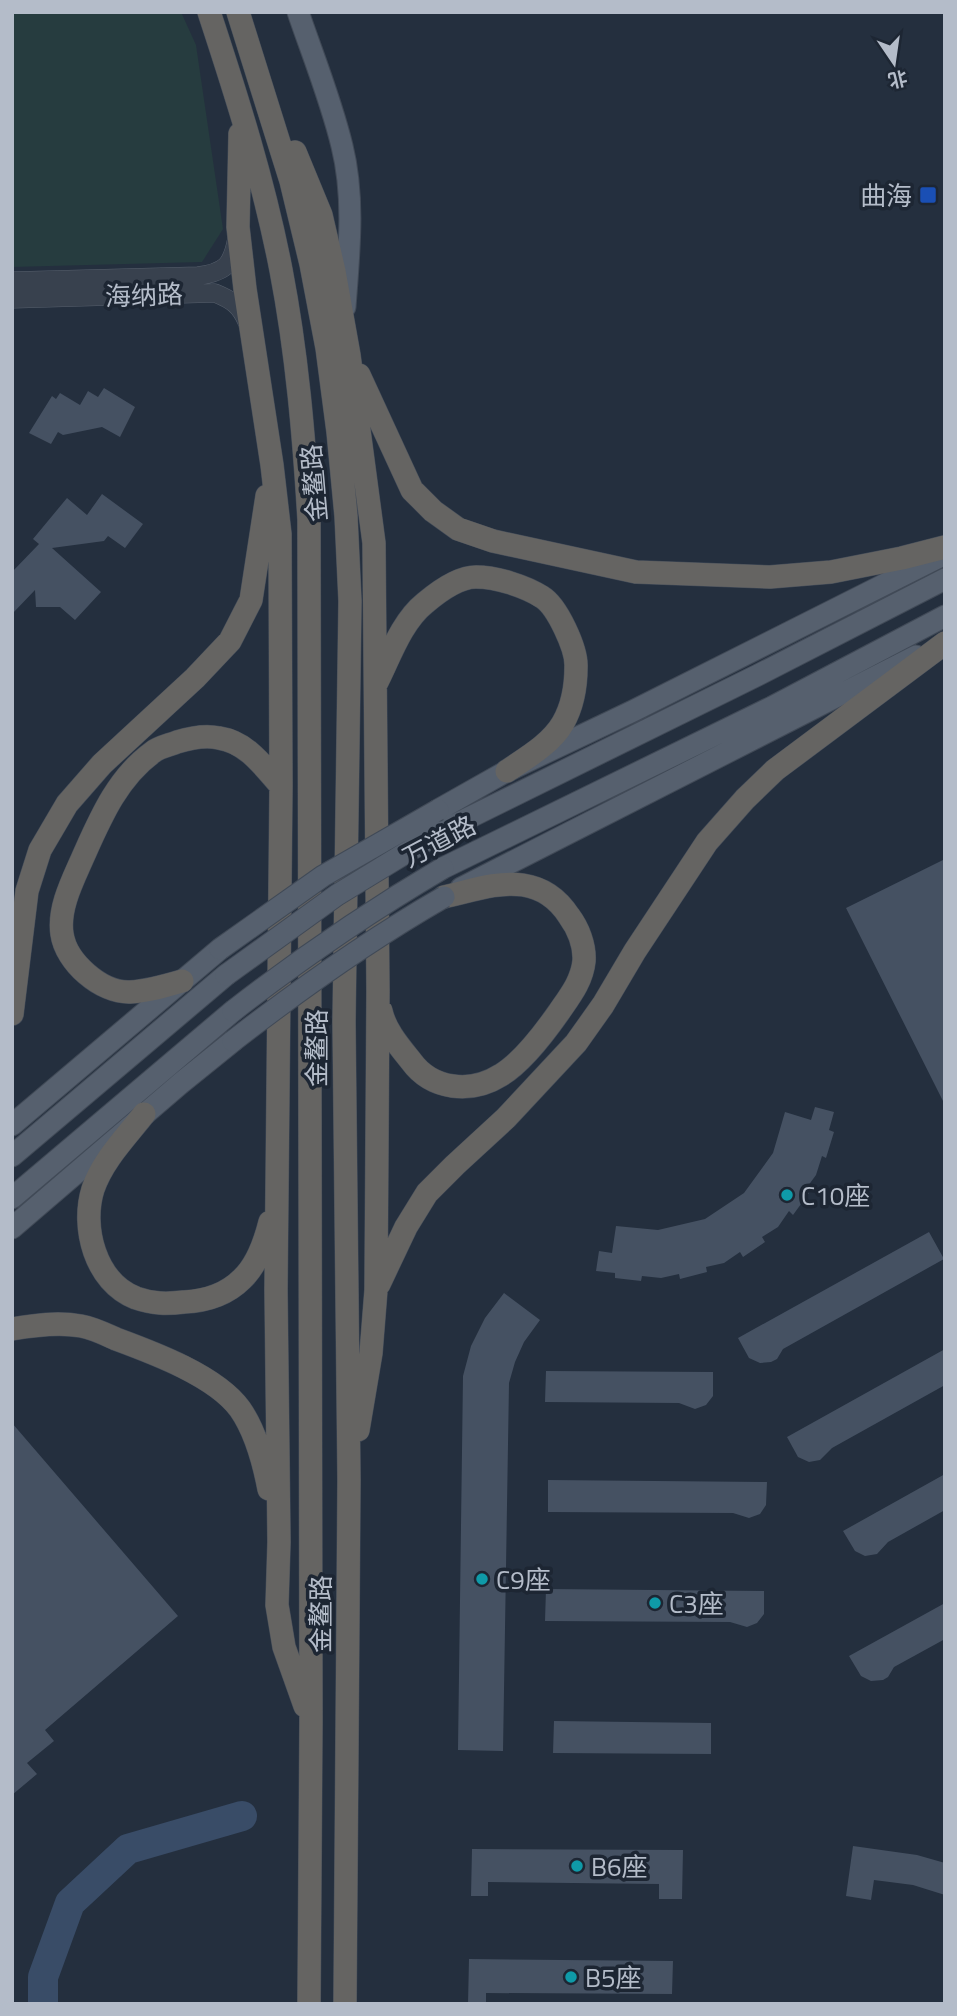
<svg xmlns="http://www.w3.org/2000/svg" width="957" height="2016" font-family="'Titillium Web','Noto Sans SC',sans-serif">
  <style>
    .green { fill: #263c3f }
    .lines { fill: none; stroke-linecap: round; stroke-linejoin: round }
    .river { stroke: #394c67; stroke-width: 30 }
    .building { fill: #455162 }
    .tertiary-casing { stroke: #565f6c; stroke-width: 19 }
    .primary-casing { stroke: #414a57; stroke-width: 23 }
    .trunk-casing { stroke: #434c59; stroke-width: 24 }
    .tertiary { stroke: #38414e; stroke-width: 18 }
    .primary { stroke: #56606e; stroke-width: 21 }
    .trunk { stroke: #656462; stroke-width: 23 }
    .primary-bridge-casing { stroke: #414a57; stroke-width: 23; stroke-linecap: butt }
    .primary-bridge { stroke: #56606e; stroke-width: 21 }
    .transit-dot { fill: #1a4fb4; stroke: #1d2633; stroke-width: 2.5 }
    .culture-dot { fill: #0f9aa8; stroke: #1d2633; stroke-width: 2.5 }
    .labels { text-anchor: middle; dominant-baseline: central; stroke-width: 7; stroke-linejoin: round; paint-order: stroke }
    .poi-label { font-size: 26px; fill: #b4bcc9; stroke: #1d2633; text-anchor: start }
    .street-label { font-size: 26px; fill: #b4bcc9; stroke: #1d2633 }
  </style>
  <rect width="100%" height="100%" fill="#242f3e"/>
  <path class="green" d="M 12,12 L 181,12 L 196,45 L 223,229 L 202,262 L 12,267 Z"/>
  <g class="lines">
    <path class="river" d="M 43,2004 L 43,1977 L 70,1903 L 128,1849 L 242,1816"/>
  </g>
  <path class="building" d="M 104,388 L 135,407 L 120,437 L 102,427 L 63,435 L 58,432 L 51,444 L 29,433 L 52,396 L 56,399 L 60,393 L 80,405 L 88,391 L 98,397 Z
    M 102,494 L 143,524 L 125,548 L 108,536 L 104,541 L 52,548 L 101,592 L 75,620 L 60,607 L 36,607 L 35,590 L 12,614 L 12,572 L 39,544 L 33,539 L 67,498 L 87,515 Z
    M 945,859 L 945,1105 L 846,908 Z
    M 815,1107 L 834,1112 L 829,1130 L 834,1132 L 826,1158 L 822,1156 L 816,1175 L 805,1190 L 809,1193 L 793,1215 L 789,1211 L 778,1227 L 762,1237 L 765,1242 L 743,1257 L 740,1252 L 724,1263 L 706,1267 L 707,1272 L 680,1279 L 679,1274 L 661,1278 L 642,1276 L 641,1281 L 615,1278 L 615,1273 L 596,1271 L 599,1251 L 612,1253 L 616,1226 L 658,1230 L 705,1219 L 744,1193 L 773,1153 L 785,1112 L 811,1120 Z
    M 929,1232 L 944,1259 L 783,1349 L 777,1359 L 771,1362 L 760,1363 L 749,1358 L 738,1338 Z
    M 504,1293 L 540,1320 L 524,1342 L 515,1362 L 509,1383 L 503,1751 L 458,1750 L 463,1376 L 471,1346 L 485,1318 Z
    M 945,1349 L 945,1385 L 832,1448 L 820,1460 L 809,1462 L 798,1457 L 787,1437 Z
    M 546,1371 L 713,1372 L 713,1396 L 706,1405 L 695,1409 L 679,1403 L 545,1402 Z
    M 12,1423 L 178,1616 L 45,1730 L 54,1741 L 27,1763 L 37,1774 L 12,1795 Z
    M 945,1474 L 945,1510 L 888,1542 L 877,1554 L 865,1556 L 855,1551 L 843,1531 Z
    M 548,1480 L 767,1482 L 766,1505 L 760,1514 L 749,1518 L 733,1513 L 548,1512 Z
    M 546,1589 L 764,1591 L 764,1614 L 757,1623 L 747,1627 L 730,1622 L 545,1621 Z
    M 945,1603 L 945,1639 L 894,1667 L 888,1677 L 883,1680 L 871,1681 L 861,1676 L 849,1656 Z
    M 554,1721 L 711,1723 L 711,1754 L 553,1753 Z
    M 853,1846 L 917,1855 L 945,1863 L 945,1895 L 913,1885 L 874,1880 L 871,1900 L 846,1896 Z
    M 472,1849 L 683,1850 L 682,1899 L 659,1899 L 659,1884 L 488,1882 L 488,1896 L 471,1896 Z
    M 469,1959 L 673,1961 L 672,1994 L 486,1993 L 486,2004 L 468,2004 Z"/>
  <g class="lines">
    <defs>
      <path id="tertiary" d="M 12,281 L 198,276 C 226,272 232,265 237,238
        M 12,299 L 215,293 C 232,300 240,305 247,322"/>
      <path id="primary" d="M 298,12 C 313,56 331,100 342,146 C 355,198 349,253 345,307
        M 438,810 L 507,771 L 633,711 L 945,554
        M 440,832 L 758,675 L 945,579
        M 443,868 L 772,707 L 945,616
        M 461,888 L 916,656
        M 12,1125 L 220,949
        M 12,1156 L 226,975
        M 12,1198 L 233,1011
        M 12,1228 L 181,1083 L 233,1041"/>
      <path id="trunk" d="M 209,12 C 237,97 264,182 281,270 C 297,353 304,436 309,520 L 311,1722 L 309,2004
        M 238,12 L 291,181 L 311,264 L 327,348 L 338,432 L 346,516 L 350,601 L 344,1022 L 349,1480 L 345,2004
        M 240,134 L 238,227 L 245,289 L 272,465 L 280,534 L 281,786 L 276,1290 L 279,1542 L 277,1605 L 284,1647 L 305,1706
        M 295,152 L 321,215 L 334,271 L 349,355 L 374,543 L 378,990 L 376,1290 L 371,1353 L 358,1430
        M 359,375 L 412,490 L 433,511 L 458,529 L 493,541 L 636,572 L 770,577 L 831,572 L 902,558 L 945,547
        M 376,684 C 389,659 401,622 425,603 C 438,592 458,577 476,577 C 496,577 525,586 542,597 C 557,606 577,649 576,667 C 576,686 572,707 563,723 C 551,744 526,758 507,771
        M 182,981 C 165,986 148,991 130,992 C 101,993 66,962 62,934 C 58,908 73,880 83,857 C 100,819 117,778 153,752 C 159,747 170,745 177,742 C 190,738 206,735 219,738 C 247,742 264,767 281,786
        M 381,1011 C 385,1030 399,1046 411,1061 C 432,1090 471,1094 501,1075 C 521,1063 545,1032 559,1012 C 570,996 582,981 584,961 C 585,945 578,928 569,916 C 558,899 543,888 523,885 C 497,881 468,892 444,897
        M 12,1014 L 27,891 L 40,850 L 67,804 L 102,764 L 195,678 L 230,641 L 251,600 L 267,496
        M 144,1114 C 126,1137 103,1160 93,1189 C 81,1227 95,1282 136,1298 C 153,1304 167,1304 184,1302 C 206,1301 226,1295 242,1279 C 257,1265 265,1242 270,1222
        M 379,1284 L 406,1227 L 427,1193 L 455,1165 L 506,1118 L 576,1043 L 603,1005 L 635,951 L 707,842 L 745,799 L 775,770 L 945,643
        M 12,1329 C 35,1325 58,1322 81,1326 C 93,1328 105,1334 116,1339 C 154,1353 216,1376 240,1409 C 256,1432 264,1463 269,1489"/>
    </defs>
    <use href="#tertiary" class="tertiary-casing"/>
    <use href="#primary" class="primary-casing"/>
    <use href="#trunk" class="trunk-casing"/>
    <use href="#tertiary" class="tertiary"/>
    <use href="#primary" class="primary"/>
    <use href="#trunk" class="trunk"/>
    <defs>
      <path id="primary-bridge" d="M 220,949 L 323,876 L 438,810
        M 226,975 L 337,895 L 440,832
        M 233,1011 C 300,959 370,911 443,868
        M 233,1041 C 300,989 369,940 444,897"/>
    </defs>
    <use href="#primary-bridge" class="primary-bridge-casing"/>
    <use href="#primary-bridge" class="primary-bridge"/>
  </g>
  <rect class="transit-dot" x="919" y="186" width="18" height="18" rx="3.5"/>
  <g class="culture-dot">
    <circle cx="787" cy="1195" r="7"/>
    <circle cx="482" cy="1579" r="7"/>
    <circle cx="655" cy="1603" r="7"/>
    <circle cx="577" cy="1866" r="7"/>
    <circle cx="571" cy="1977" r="7"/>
  </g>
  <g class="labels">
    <g class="poi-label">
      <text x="912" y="195" text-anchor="end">曲海</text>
      <text x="801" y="1195">C10座</text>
      <text x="496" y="1579">C9座</text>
      <text x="669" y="1603">C3座</text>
      <text x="591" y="1866">B6座</text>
      <text x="585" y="1977">B5座</text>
    </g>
    <g class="street-label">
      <text transform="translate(144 295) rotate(-2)">海纳路</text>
      <text transform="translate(314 483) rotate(-95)">金鳌路</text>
      <text transform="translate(439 841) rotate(-28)">万道路</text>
      <text transform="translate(316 1048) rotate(-90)">金鳌路</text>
      <text transform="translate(320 1614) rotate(-90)">金鳌路</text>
    </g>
  </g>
  <rect width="957" height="2016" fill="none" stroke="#b4bcc9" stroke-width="28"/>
  <g transform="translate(894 63) rotate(167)" stroke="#1d2633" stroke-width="5" paint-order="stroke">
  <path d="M0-5L12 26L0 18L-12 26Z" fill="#b4bcc9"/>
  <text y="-10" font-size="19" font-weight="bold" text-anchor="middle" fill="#b4bcc9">北</text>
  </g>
</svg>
